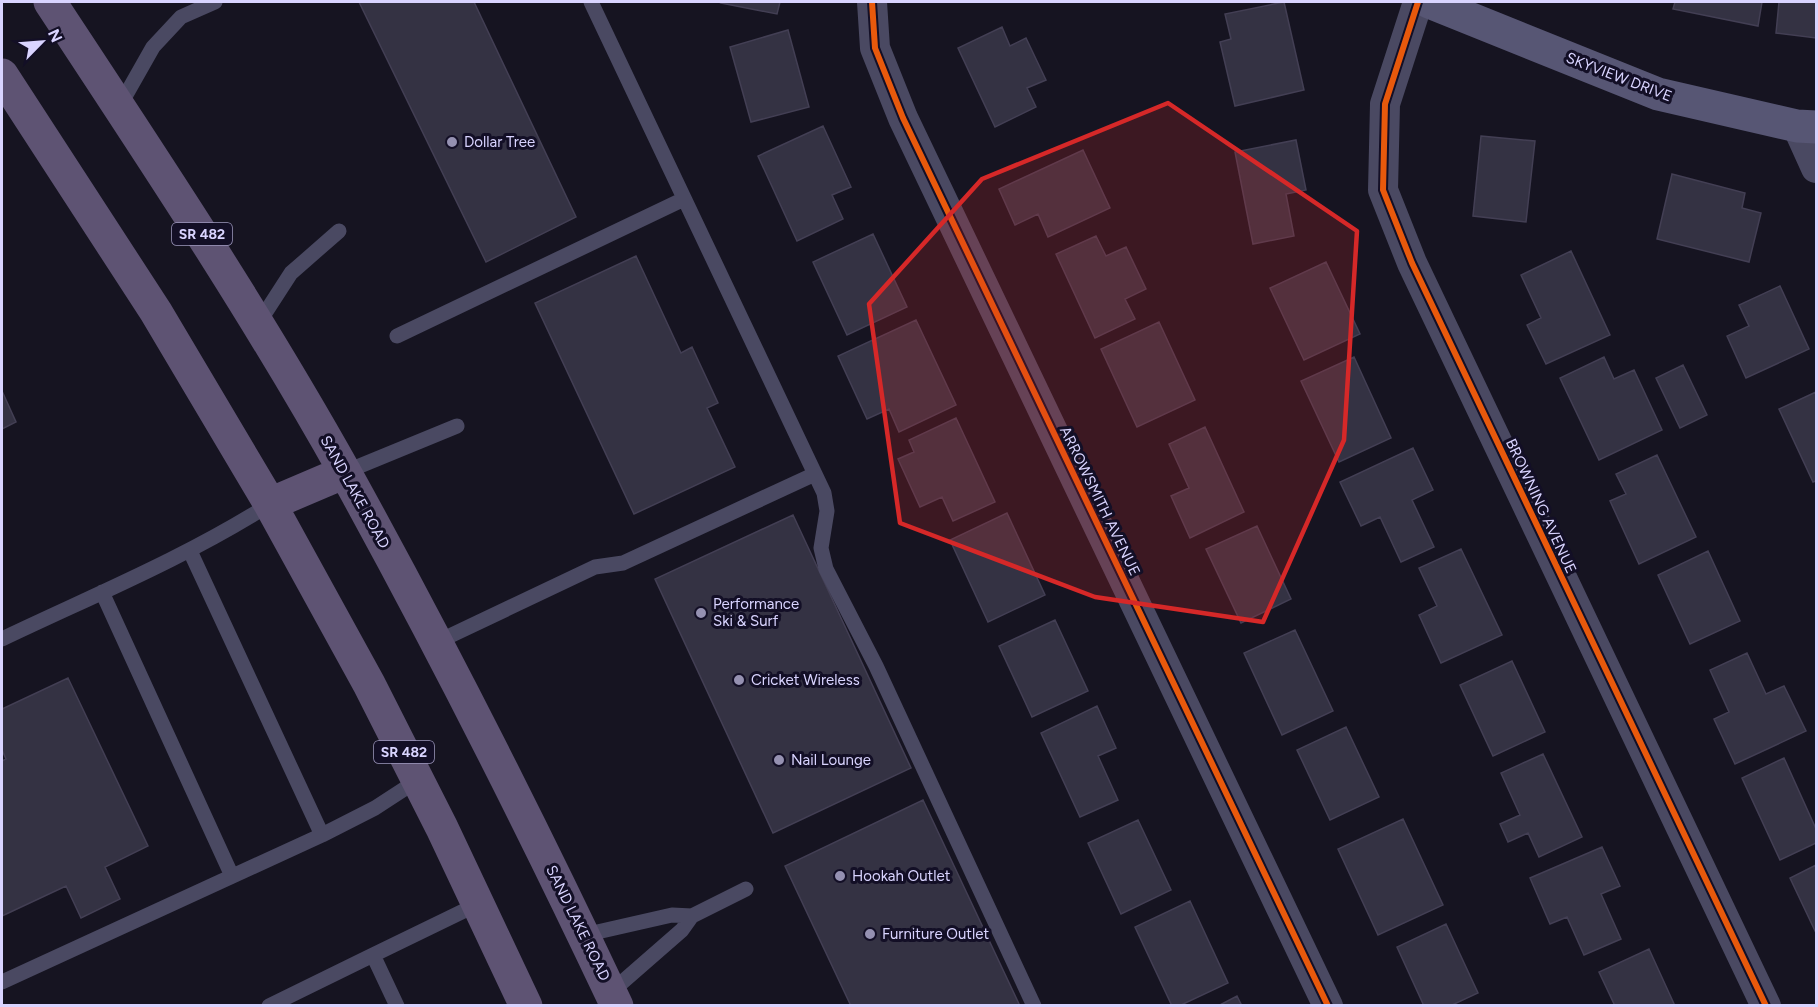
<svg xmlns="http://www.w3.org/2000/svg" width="1818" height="1007" font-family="Figtree,sans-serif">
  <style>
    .building { fill: #343243; stroke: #433f54; stroke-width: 1.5 }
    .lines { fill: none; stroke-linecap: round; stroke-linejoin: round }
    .lane { stroke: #4a4962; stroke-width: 15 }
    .street { stroke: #4a4962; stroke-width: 30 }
    .secondary { stroke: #575674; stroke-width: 33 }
    .primary { stroke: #5e5373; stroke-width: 33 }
    .cycleway-casing { stroke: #130f26; stroke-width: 10 }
    .cycleway { stroke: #e8590c; stroke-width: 6 }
    .marked { fill: #d62828; fill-opacity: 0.2; stroke: #d62828; stroke-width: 4.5; stroke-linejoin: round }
    .poi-dot { fill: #9591b1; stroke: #130f26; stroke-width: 2 }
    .labels { text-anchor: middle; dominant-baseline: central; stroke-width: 6; stroke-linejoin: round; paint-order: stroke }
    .shield { fill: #130f26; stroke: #9e99be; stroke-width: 1.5 }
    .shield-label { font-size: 14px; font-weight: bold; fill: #d9d4ff }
    .street-label { font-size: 15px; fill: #d9d4ff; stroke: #130f26 }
    .poi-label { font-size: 15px; fill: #d9d4ff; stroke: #130f26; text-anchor: start }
  </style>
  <rect width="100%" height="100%" fill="#161421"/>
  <path class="building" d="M 359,2 L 474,2 L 576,217 L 486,262 Z
    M 722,2 L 780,2 L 777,14 L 721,3 Z
    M 1284,2 L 1304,90 L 1235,106 L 1220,42 L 1231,39 L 1225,14 Z
    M 1675,2 L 1762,2 L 1758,26 L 1673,9 Z
    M 1779,2 L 1816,2 L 1816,38 L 1776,33 Z
    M 1002,27 L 1010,46 L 1026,38 L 1046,80 L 1027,88 L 1036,107 L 995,127 L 958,48 Z
    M 788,30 L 809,107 L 751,122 L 730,47 Z
    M 823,126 L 851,187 L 832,195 L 843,219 L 797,241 L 758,156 Z
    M 1481,136 L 1535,141 L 1526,222 L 1473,216 Z
    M 1296,140 L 1306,190 L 1286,194 L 1294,236 L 1253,244 L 1235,152 Z
    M 1083,150 L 1110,208 L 1048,237 L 1038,214 L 1015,225 L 999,189 Z
    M 1672,174 L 1745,193 L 1742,208 L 1761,213 L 1749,262 L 1657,239 Z
    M 873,234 L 907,307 L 847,335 L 813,262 Z
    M 1096,236 L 1106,256 L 1126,247 L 1146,289 L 1125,299 L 1135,319 L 1095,338 L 1056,254 Z
    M 1571,251 L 1610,335 L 1546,364 L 1527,325 L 1541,318 L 1521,275 Z
    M 636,256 L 681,353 L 692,347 L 718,403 L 707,408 L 735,467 L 634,514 L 535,303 Z
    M 1326,262 L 1360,334 L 1304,360 L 1270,288 Z
    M 1780,286 L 1809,349 L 1746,378 L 1727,336 L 1749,326 L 1739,305 Z
    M 916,320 L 956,405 L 899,432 L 889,409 L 867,419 L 838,356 Z
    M 1159,322 L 1195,400 L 1137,427 L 1101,349 Z
    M 1354,357 L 1391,438 L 1339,462 L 1301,381 Z
    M 1604,357 L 1614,379 L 1634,370 L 1662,430 L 1599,460 L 1560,378 Z
    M 1683,365 L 1707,415 L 1680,428 L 1656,378 Z
    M 2,391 L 16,422 L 2,429 Z
    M 1816,392 L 1816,481 L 1813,482 L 1779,409 Z
    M 956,418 L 995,502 L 953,521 L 942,497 L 920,507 L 898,459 L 914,452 L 909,440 Z
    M 1205,427 L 1244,512 L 1190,538 L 1171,496 L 1189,488 L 1169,444 Z
    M 1413,448 L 1433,490 L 1412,500 L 1434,547 L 1401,562 L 1380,517 L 1361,526 L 1340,482 Z
    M 1657,455 L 1696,537 L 1639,564 L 1610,501 L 1626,494 L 1616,474 Z
    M 1007,513 L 1045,595 L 988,622 L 950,540 Z
    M 793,515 L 911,768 L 773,833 L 655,579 Z
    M 1257,526 L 1291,599 L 1241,623 L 1206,549 Z
    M 1461,549 L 1502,635 L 1441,663 L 1419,615 L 1437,606 L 1419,568 Z
    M 1708,551 L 1740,621 L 1690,644 L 1658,575 Z
    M 1055,620 L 1088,691 L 1032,717 L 999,646 Z
    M 1295,630 L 1333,711 L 1282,735 L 1244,653 Z
    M 1747,653 L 1766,694 L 1784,686 L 1806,731 L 1735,764 L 1714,719 L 1729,712 L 1710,670 Z
    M 1512,661 L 1545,732 L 1493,756 L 1460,685 Z
    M 68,678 L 148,846 L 105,867 L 120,899 L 81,918 L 66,886 L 2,916 L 2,761 L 6,759 L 2,750 L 2,709 Z
    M 1097,706 L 1116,748 L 1098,756 L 1118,800 L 1080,817 L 1041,733 Z
    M 1346,727 L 1379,797 L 1330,820 L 1297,750 Z
    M 1543,754 L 1582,837 L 1539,857 L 1528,833 L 1508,842 L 1500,824 L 1520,815 L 1501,773 Z
    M 1784,758 L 1816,829 L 1816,843 L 1780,860 L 1742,778 Z
    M 923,800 L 1020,1006 L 851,1006 L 785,866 Z
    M 1403,819 L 1443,905 L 1378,935 L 1338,849 Z
    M 1138,820 L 1171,890 L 1121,914 L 1088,843 Z
    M 1602,847 L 1620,886 L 1601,894 L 1621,939 L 1584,955 L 1567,917 L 1550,924 L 1530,878 Z
    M 1816,865 L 1816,933 L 1790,878 Z
    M 1190,901 L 1228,983 L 1179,1006 L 1172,1006 L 1135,927 Z
    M 1446,924 L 1478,993 L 1450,1006 L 1424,1006 L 1397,947 Z
    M 1649,949 L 1675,1006 L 1615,1006 L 1599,972 Z
    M 1237,996 L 1242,1006 L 1218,1006 Z"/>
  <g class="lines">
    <path class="lane" d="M 591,2 L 824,493 L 827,511 L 821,548 L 826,569 L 876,666 L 1034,1006
      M 119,107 L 153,47 L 181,17 L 215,2
      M 258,324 L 291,273 L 339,231
      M 397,336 L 684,199
      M 345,472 L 457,426
      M 190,551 L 322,835
      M 102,592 L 232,876
      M 2,639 C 92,596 185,558 270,504
      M 437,642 L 595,567 L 623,563 L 815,474
      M 584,935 L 672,915 L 692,916
      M 373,955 L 478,904
      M 2,982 L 322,835 L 375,808 L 418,780
      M 611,992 L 682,930 L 692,916 L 746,889
      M 269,1006 L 373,955 L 397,1006"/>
    <path class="street" d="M 872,2 L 875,48 L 903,118 L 1328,1006
      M 1418,2 L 1385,104 L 1383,190 L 1412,263 L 1766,1006
      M 1797,126 L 1816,168"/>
    <path class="secondary" d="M 1429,2 L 1658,94 L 1797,126 L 1816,127"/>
    <path class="primary" d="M 50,2 C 152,157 255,311 346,474 C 442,648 532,826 617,1006
      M 2,75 L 156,312 L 270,504 L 369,684 L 442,828 L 526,1006
      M 270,504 L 345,472"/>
    <defs>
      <path id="cycleway" d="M 872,2 L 875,48 L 903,118 L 1328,1006
        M 1418,2 L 1385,104 L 1383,190 L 1412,263 L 1766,1006"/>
    </defs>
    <use href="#cycleway" class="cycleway-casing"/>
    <use href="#cycleway" class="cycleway"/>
  </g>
  <path class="marked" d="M 1168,103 L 1357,231 L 1344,440 L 1263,622 L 1095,597 L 900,523 L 869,304 L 982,179 Z"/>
  <g class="poi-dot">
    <circle cx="452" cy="142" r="6"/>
    <circle cx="701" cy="613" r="6"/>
    <circle cx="739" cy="680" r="6"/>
    <circle cx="779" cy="760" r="6"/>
    <circle cx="840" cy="876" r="6"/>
    <circle cx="870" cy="934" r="6"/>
  </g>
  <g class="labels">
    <g class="shield">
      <rect x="172" y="223" width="60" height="22" rx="4.5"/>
      <rect x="374" y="741" width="60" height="22" rx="4.5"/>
    </g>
    <g class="shield-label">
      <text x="202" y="234">SR 482</text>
      <text x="404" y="752">SR 482</text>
    </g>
    <g class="street-label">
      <text transform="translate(1619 77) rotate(21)">SKYVIEW DRIVE</text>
      <text transform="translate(355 492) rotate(61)">SAND LAKE ROAD</text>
      <text transform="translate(1100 501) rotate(64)">ARROWSMITH AVENUE</text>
      <text transform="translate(1541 506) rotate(65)">BROWNING AVENUE</text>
      <text transform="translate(578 923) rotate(64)">SAND LAKE ROAD</text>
    </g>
    <g class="poi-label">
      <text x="464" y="142">Dollar Tree</text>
      <text x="713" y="604">Performance<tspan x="713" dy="17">Ski &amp; Surf</tspan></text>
      <text x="751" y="680">Cricket Wireless</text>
      <text x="791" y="760">Nail Lounge</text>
      <text x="852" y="876">Hookah Outlet</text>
      <text x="882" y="934">Furniture Outlet</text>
    </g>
  </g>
  <rect width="1818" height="1007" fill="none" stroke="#d9d4ff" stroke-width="6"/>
  <g transform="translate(42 42) rotate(65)" stroke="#130f26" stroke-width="4.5" paint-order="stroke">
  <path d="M0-4.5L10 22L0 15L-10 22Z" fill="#d9d4ff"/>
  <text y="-9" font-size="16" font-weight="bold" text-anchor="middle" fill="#d9d4ff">N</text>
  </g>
</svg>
